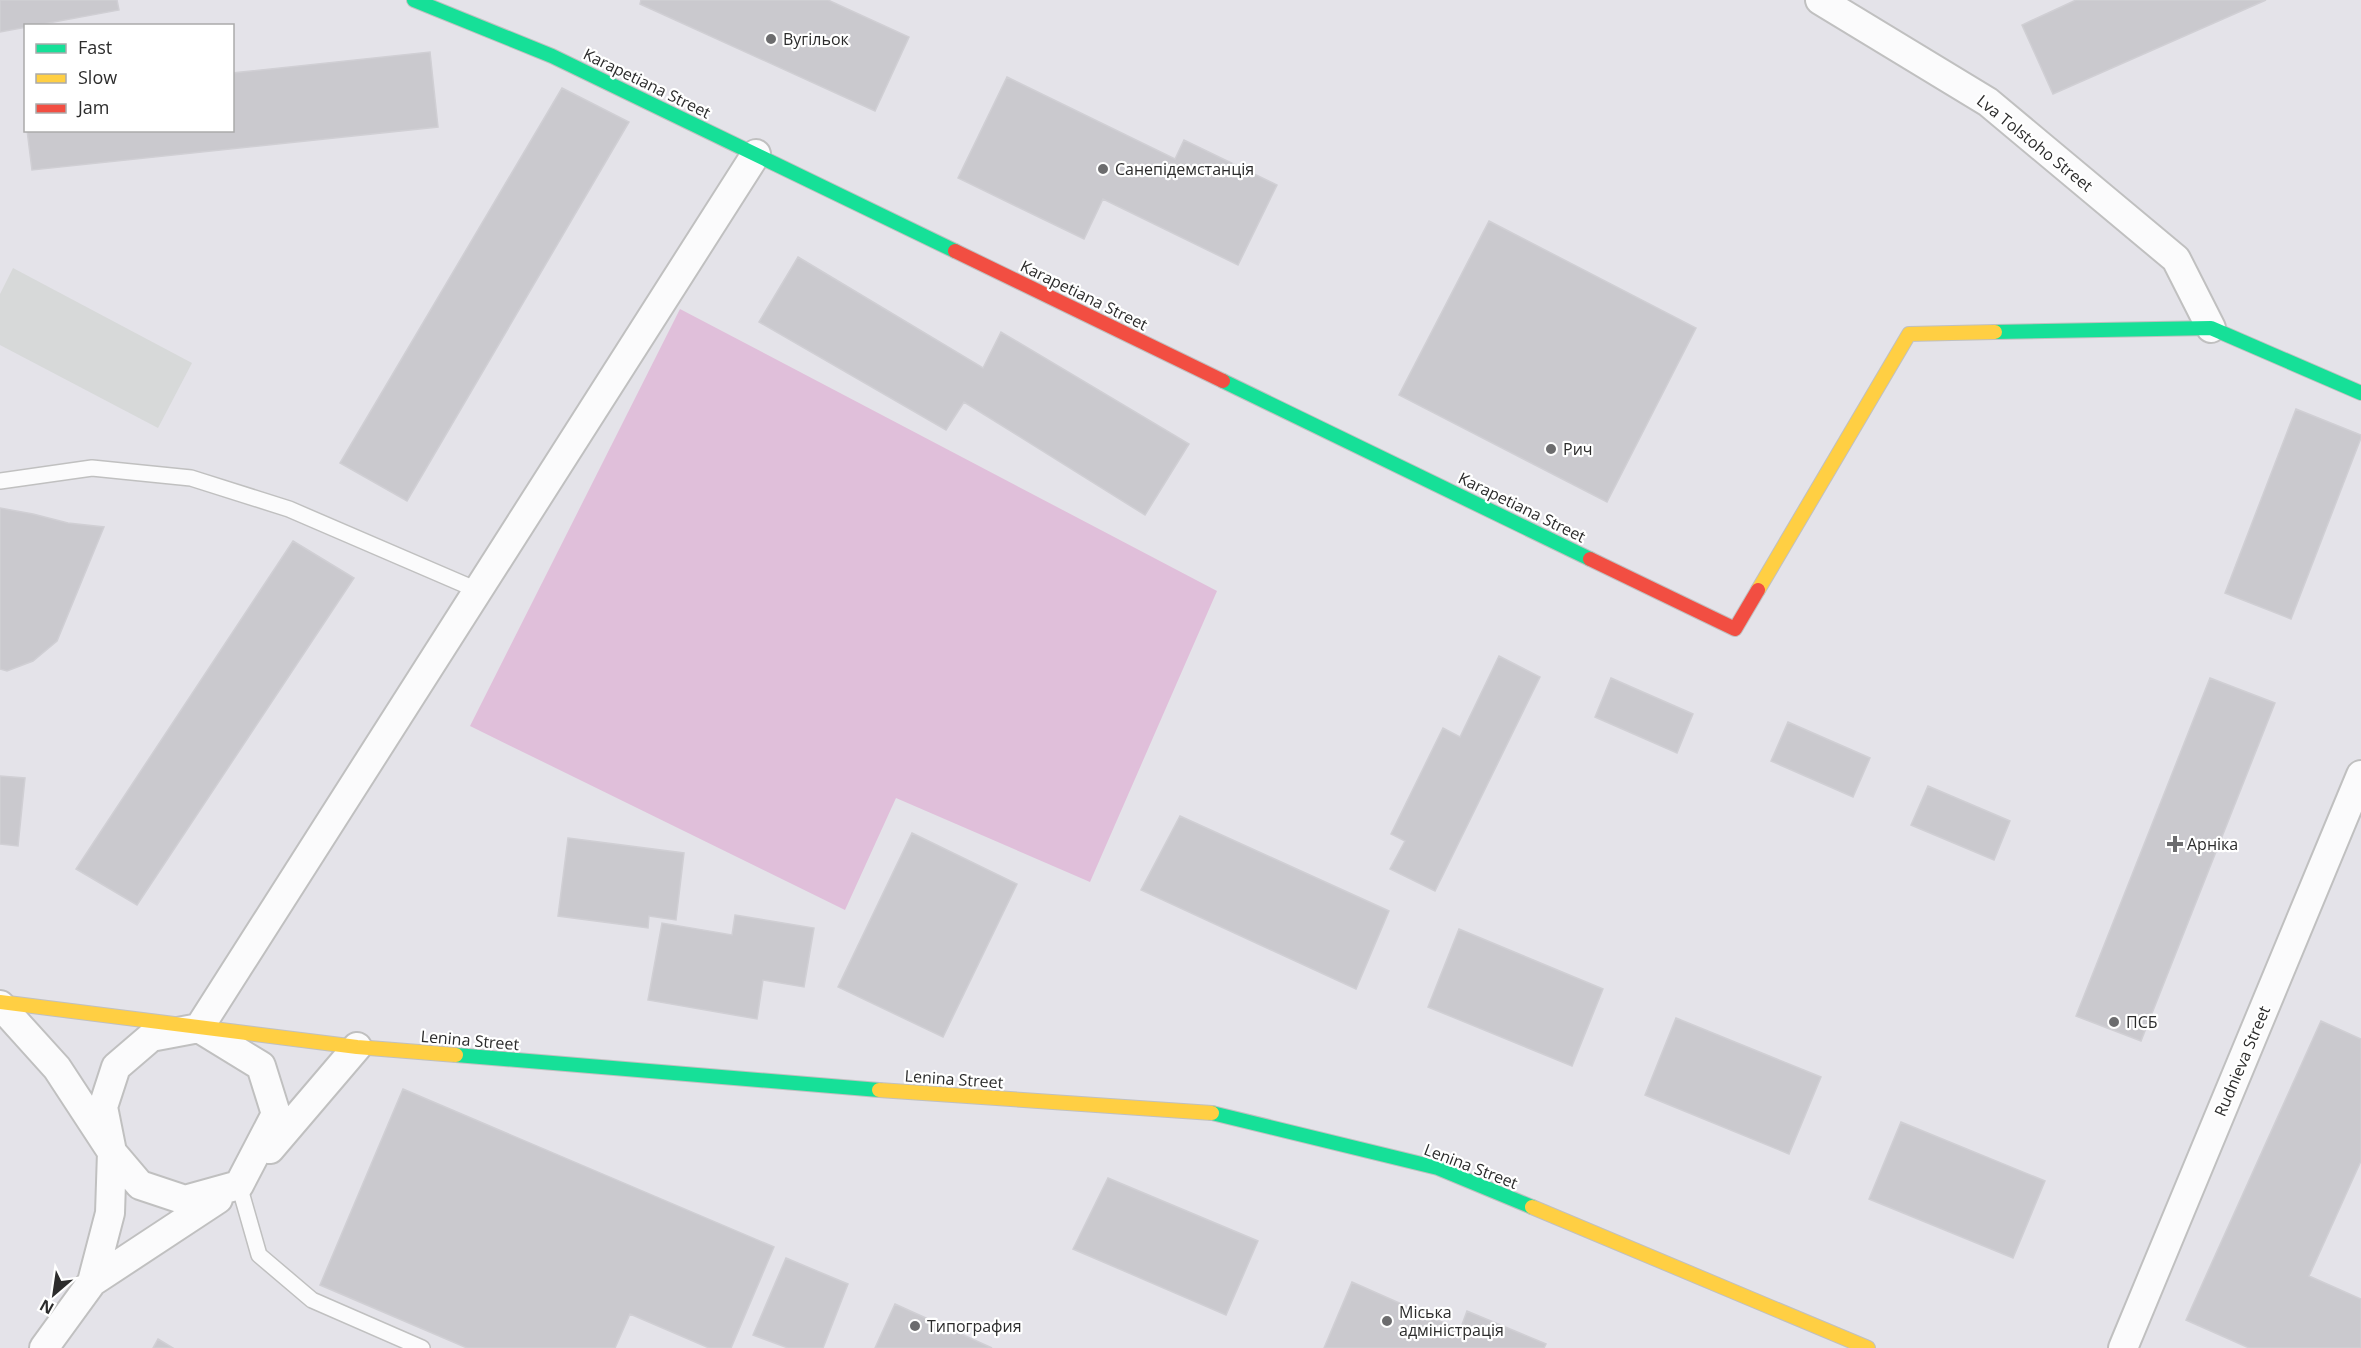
<svg xmlns="http://www.w3.org/2000/svg" width="2361" height="1348" font-family="'Open Sans',sans-serif">
  <style>
    .industrial { fill: #d7d9d9 }
    .green { fill: #e0bfda }
    .building { fill: #cac9ce; stroke: #d0cfd4; stroke-width: 1.5 }
    .lines { fill: none; stroke-linecap: round; stroke-linejoin: round }
    .lane-casing { stroke: #c0c0c0; stroke-width: 18 }
    .street-casing { stroke: #c0c0c0; stroke-width: 32 }
    .fast-casing { stroke: #c0c0c0; stroke-width: 16 }
    .slow-casing { stroke: #c0c0c0; stroke-width: 16 }
    .jam-casing { stroke: #c0c0c0; stroke-width: 16 }
    .lane { stroke: #fbfbfc; stroke-width: 15 }
    .street { stroke: #fbfbfc; stroke-width: 28 }
    .fast { stroke: #16e098; stroke-width: 14 }
    .slow { stroke: #ffcf43; stroke-width: 14 }
    .jam { stroke: #f24e42; stroke-width: 14 }
    .poi-dot { fill: #6c6c6e; stroke: #fff; stroke-width: 2 }
    .labels { text-anchor: middle; dominant-baseline: central; stroke-width: 4.5; stroke-linejoin: round; paint-order: stroke }
    .poi-label { font-size: 16px; fill: #2c2c2c; stroke: #fff; text-anchor: start }
    .street-label { font-size: 16px; fill: #2c2c2c; stroke: #fff }
  </style>
  <rect width="100%" height="100%" fill="#e4e3e9"/>
  <path class="industrial" d="M 13,268 L 192,363 L 158,428 L 0,345 L 0,294 Z"/>
  <path class="green" d="M 680,309 L 1217,591 L 1090,882 L 896,798 L 845,910 L 470,726 Z"/>
  <path class="building" d="M 0,0 L 117,0 L 119,10 L 0,32 Z
    M 641,0 L 828,0 L 909,37 L 875,111 L 640,4 Z
    M 2076,0 L 2266,0 L 2053,94 L 2022,25 Z
    M 430,52 L 438,127 L 32,170 L 27,130 L 232,130 L 232,73 Z
    M 1007,77 L 1175,159 L 1184,140 L 1277,185 L 1238,265 L 1103,199 L 1084,239 L 958,178 Z
    M 562,88 L 629,122 L 407,501 L 340,463 Z
    M 1489,221 L 1696,328 L 1607,502 L 1399,395 Z
    M 798,257 L 983,368 L 1001,332 L 1189,444 L 1145,515 L 964,402 L 946,430 L 759,322 Z
    M 2296,409 L 2361,435 L 2361,438 L 2291,619 L 2225,593 Z
    M 0,508 L 33,514 L 68,523 L 104,527 L 57,641 L 33,661 L 7,671 L 0,669 Z
    M 293,541 L 354,578 L 137,905 L 76,869 Z
    M 1499,656 L 1540,677 L 1435,891 L 1390,869 L 1405,841 L 1391,834 L 1443,728 L 1460,737 Z
    M 1611,678 L 1693,714 L 1677,753 L 1595,717 Z
    M 2210,678 L 2275,703 L 2141,1041 L 2076,1016 Z
    M 1788,722 L 1870,758 L 1853,797 L 1771,761 Z
    M 0,776 L 25,778 L 18,846 L 0,844 Z
    M 1928,786 L 2010,821 L 1994,860 L 1911,825 Z
    M 1180,816 L 1389,911 L 1356,989 L 1141,890 Z
    M 912,833 L 1017,884 L 943,1037 L 838,987 Z
    M 568,838 L 684,853 L 676,920 L 649,916 L 648,928 L 558,916 Z
    M 735,915 L 814,928 L 804,987 L 763,980 L 757,1019 L 648,1000 L 662,923 L 732,935 Z
    M 1459,929 L 1603,989 L 1572,1066 L 1428,1007 Z
    M 1676,1018 L 1821,1077 L 1789,1154 L 1645,1095 Z
    M 2321,1021 L 2361,1039 L 2361,1161 L 2309,1276 L 2361,1299 L 2361,1348 L 2249,1348 L 2186,1320 Z
    M 403,1089 L 774,1247 L 731,1348 L 709,1348 L 630,1314 L 615,1348 L 467,1348 L 320,1285 Z
    M 1901,1122 L 2045,1181 L 2013,1258 L 1869,1199 Z
    M 1108,1178 L 1258,1241 L 1226,1315 L 1073,1249 Z
    M 786,1258 L 848,1284 L 823,1348 L 788,1348 L 753,1335 Z
    M 1352,1282 L 1460,1330 L 1467,1311 L 1546,1344 L 1544,1348 L 1324,1348 Z
    M 895,1304 L 992,1348 L 875,1348 Z
    M 158,1339 L 173,1348 L 153,1348 Z"/>
  <g class="lines">
    <defs>
      <path id="lane" d="M 0,481 L 92,468 L 191,478 L 289,509 L 477,590
        M 239,1185 L 259,1255 L 312,1300 L 422,1348"/>
      <path id="street" d="M 1820,0 L 1988,102 L 2176,259 L 2211,328
        M 0,1005 L 57,1068 L 112,1152 L 110,1213 L 92,1282
        M 199,1028 L 756,154
        M 199,1028 L 261,1066 L 276,1114 L 239,1185 L 185,1200 L 140,1185 L 112,1152 L 103,1107 L 116,1067 L 151,1037 Z
        M 270,1149 L 357,1047
        M 44,1348 L 92,1282 L 218,1199
        M 2123,1348 L 2361,775"/>
      <path id="fast" d="M 414,0 L 552,56 L 955,251
        M 1995,332 L 2211,328 L 2361,393
        M 1223,381 L 1590,559
        M 456,1055 L 879,1090
        M 1212,1113 L 1438,1168 L 1532,1207"/>
      <path id="slow" d="M 1758,590 L 1909,334 L 1995,332
        M 0,1002 L 357,1047 L 456,1055
        M 879,1090 L 1212,1113
        M 1532,1207 L 1868,1348"/>
      <path id="jam" d="M 955,251 L 1223,381
        M 1590,559 L 1735,629 L 1758,590"/>
    </defs>
    <use href="#lane" class="lane-casing"/>
    <use href="#street" class="street-casing"/>
    <use href="#fast" class="fast-casing"/>
    <use href="#slow" class="slow-casing"/>
    <use href="#jam" class="jam-casing"/>
    <use href="#lane" class="lane"/>
    <use href="#street" class="street"/>
    <use href="#fast" class="fast"/>
    <use href="#slow" class="slow"/>
    <use href="#jam" class="jam"/>
  </g>
  <g class="poi-dot">
    <circle cx="771" cy="39" r="6"/>
    <circle cx="1103" cy="169" r="6"/>
    <circle cx="1551" cy="449" r="6"/>
    <path d="M2172 835h6v6h6v6h-6v6h-6v-6h-6v-6h6z"/>
    <circle cx="2114" cy="1022" r="6"/>
    <circle cx="1387" cy="1321" r="6"/>
    <circle cx="915" cy="1326" r="6"/>
  </g>
  <g class="labels">
    <g class="poi-label">
      <text x="783" y="39">Вугільок</text>
      <text x="1115" y="169">Санепідемстанція</text>
      <text x="1563" y="449">Рич</text>
      <text x="2187" y="844">Арніка</text>
      <text x="2126" y="1022">ПСБ</text>
      <text x="1399" y="1312">Міська<tspan x="1399" dy="18">адміністрація</tspan></text>
      <text x="927" y="1326">Типография</text>
    </g>
    <g class="street-label">
      <text transform="translate(647 83) rotate(26)">Karapetiana Street</text>
      <text transform="translate(2035 143) rotate(39)">Lva Tolstoho Street</text>
      <text transform="translate(1084 295) rotate(26)">Karapetiana Street</text>
      <text transform="translate(1522 507) rotate(26)">Karapetiana Street</text>
      <text transform="translate(470 1040) rotate(5)">Lenina Street</text>
      <text transform="translate(2242 1061) rotate(-67)">Rudnieva Street</text>
      <text transform="translate(954 1079) rotate(4)">Lenina Street</text>
      <text transform="translate(1471 1166) rotate(21)">Lenina Street</text>
    </g>
  </g>
  <rect x="24" y="24" width="210" height="108" fill="#ffffff" stroke="#ababab" stroke-width="1.5"/>
  <rect x="36" y="44" width="30" height="9" fill="#16e098" stroke="#ababab" stroke-width="1.5"/>
  <text x="78" y="54" font-size="18" fill="#2c2c2c">Fast</text>
  <rect x="36" y="74" width="30" height="9" fill="#ffcf43" stroke="#ababab" stroke-width="1.5"/>
  <text x="78" y="84" font-size="18" fill="#2c2c2c">Slow</text>
  <rect x="36" y="104" width="30" height="9" fill="#f24e42" stroke="#ababab" stroke-width="1.5"/>
  <text x="78" y="114" font-size="18" fill="#2c2c2c">Jam</text>
  <g transform="translate(54 1294) rotate(209)" stroke="#ffffff" stroke-width="4.5" paint-order="stroke">
  <path d="M0-4.5L10 22L0 15L-10 22Z" fill="#2c2c2c"/>
  <text y="-9" font-size="16" font-weight="bold" text-anchor="middle" fill="#2c2c2c">N</text>
  </g>
</svg>
